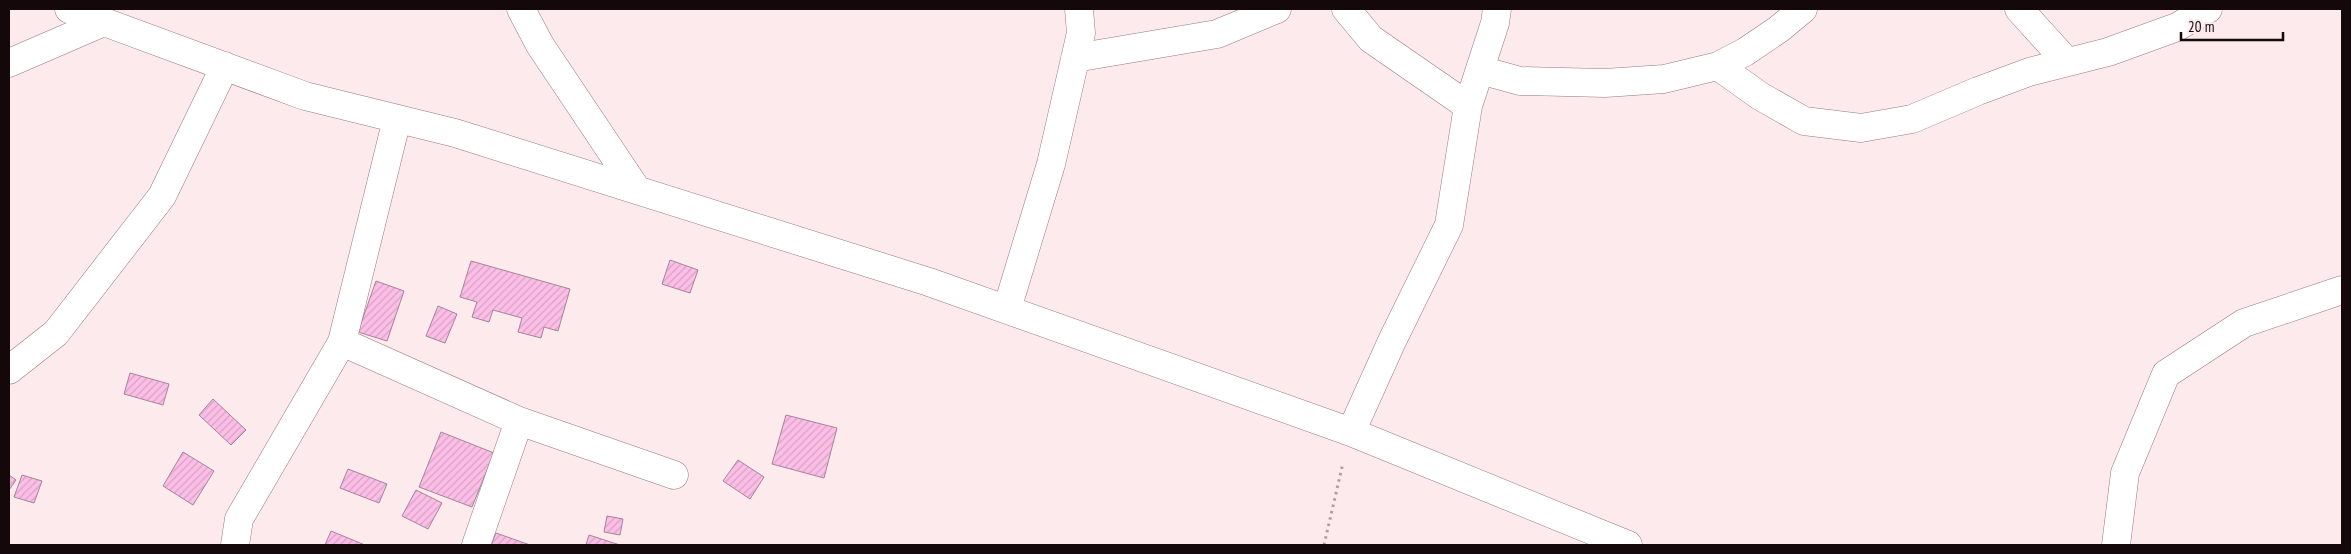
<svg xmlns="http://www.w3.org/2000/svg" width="2351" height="554" font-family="'PT Sans Narrow',sans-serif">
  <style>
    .building { fill: url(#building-hatch); stroke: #a48498 }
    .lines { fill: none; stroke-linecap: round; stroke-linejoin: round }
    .minor-casing { stroke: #9d787e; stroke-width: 29 }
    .path { stroke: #af9ea1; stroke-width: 3; stroke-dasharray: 2.5 4; stroke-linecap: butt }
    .minor { stroke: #fff; stroke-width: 28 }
  </style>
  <defs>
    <pattern id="building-hatch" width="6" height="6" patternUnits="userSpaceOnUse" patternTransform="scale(1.25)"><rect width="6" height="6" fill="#fcbee6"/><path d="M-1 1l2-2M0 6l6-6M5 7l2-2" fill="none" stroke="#d7a2c4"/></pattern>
  </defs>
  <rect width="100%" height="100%" fill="#fceaed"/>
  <path class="building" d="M 670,260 L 698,270 L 690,293 L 662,284 Z
    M 471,261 L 570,289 L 558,331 L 544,327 L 541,338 L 518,332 L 522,318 L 493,310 L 489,322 L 472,317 L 477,302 L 460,297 Z
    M 376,281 L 404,291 L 387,341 L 358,332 Z
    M 438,306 L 457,314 L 445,343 L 426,336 Z
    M 130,373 L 169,384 L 163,405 L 124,394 Z
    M 213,399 L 246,430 L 231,445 L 199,415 Z
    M 786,415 L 837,428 L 824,478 L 772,464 Z
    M 441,432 L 494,453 L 472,507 L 419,487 Z
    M 183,452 L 214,471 L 193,505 L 163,486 Z
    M 738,460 L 764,477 L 750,499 L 723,481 Z
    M 348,469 L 387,484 L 379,503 L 340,488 Z
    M 9,475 L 16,480 L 9,490 Z
    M 22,475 L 42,481 L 34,503 L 14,497 Z
    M 416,490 L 442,503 L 428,529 L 402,516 Z
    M 607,516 L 623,519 L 620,535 L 604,532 Z
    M 331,531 L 365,545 L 325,545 Z
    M 496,533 L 530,545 L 491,545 Z
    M 589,535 L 620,545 L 586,545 Z"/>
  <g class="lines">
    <defs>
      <path id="minor" d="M 69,9 L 305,96 L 455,133 L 929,282 L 1351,432 L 1628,545
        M 521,9 L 540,45 L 637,190
        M 1346,9 L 1371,39 L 1468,106
        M 2019,9 L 2067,62
        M 1075,58 L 1217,34 L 1277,9
        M 9,63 L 104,22
        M 1718,66 L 1760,96 L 1804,121 L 1861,128 L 1912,119 L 1978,91 L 2029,72 L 2108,52 L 2177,27 L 2208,9
        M 1480,70 L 1520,81 L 1605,83 L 1664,79 L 1718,66 L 1745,52 L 1779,29 L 1803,9
        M 1007,309 L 1051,164 L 1081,33 L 1079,9
        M 342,342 L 519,421 L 674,475
        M 9,370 L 56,333 L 162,196 L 225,66
        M 1351,432 L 1392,341 L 1449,225 L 1468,106 L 1495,23 L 1497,9
        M 235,545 L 239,519 L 342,342 L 397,119
        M 476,545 L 519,421
        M 2116,545 L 2125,473 L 2166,374 L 2244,323 L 2342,290"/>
    </defs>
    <use href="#minor" class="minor-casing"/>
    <path class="path" d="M 1324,545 L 1343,463"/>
    <use href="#minor" class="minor"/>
  </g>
  <rect width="2351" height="554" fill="none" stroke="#15080b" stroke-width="20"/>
  <path d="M2181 32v8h102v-8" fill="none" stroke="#15080b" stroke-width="2.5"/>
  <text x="2188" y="32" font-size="15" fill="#15080b" stroke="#fceaed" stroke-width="4" paint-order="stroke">20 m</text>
</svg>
